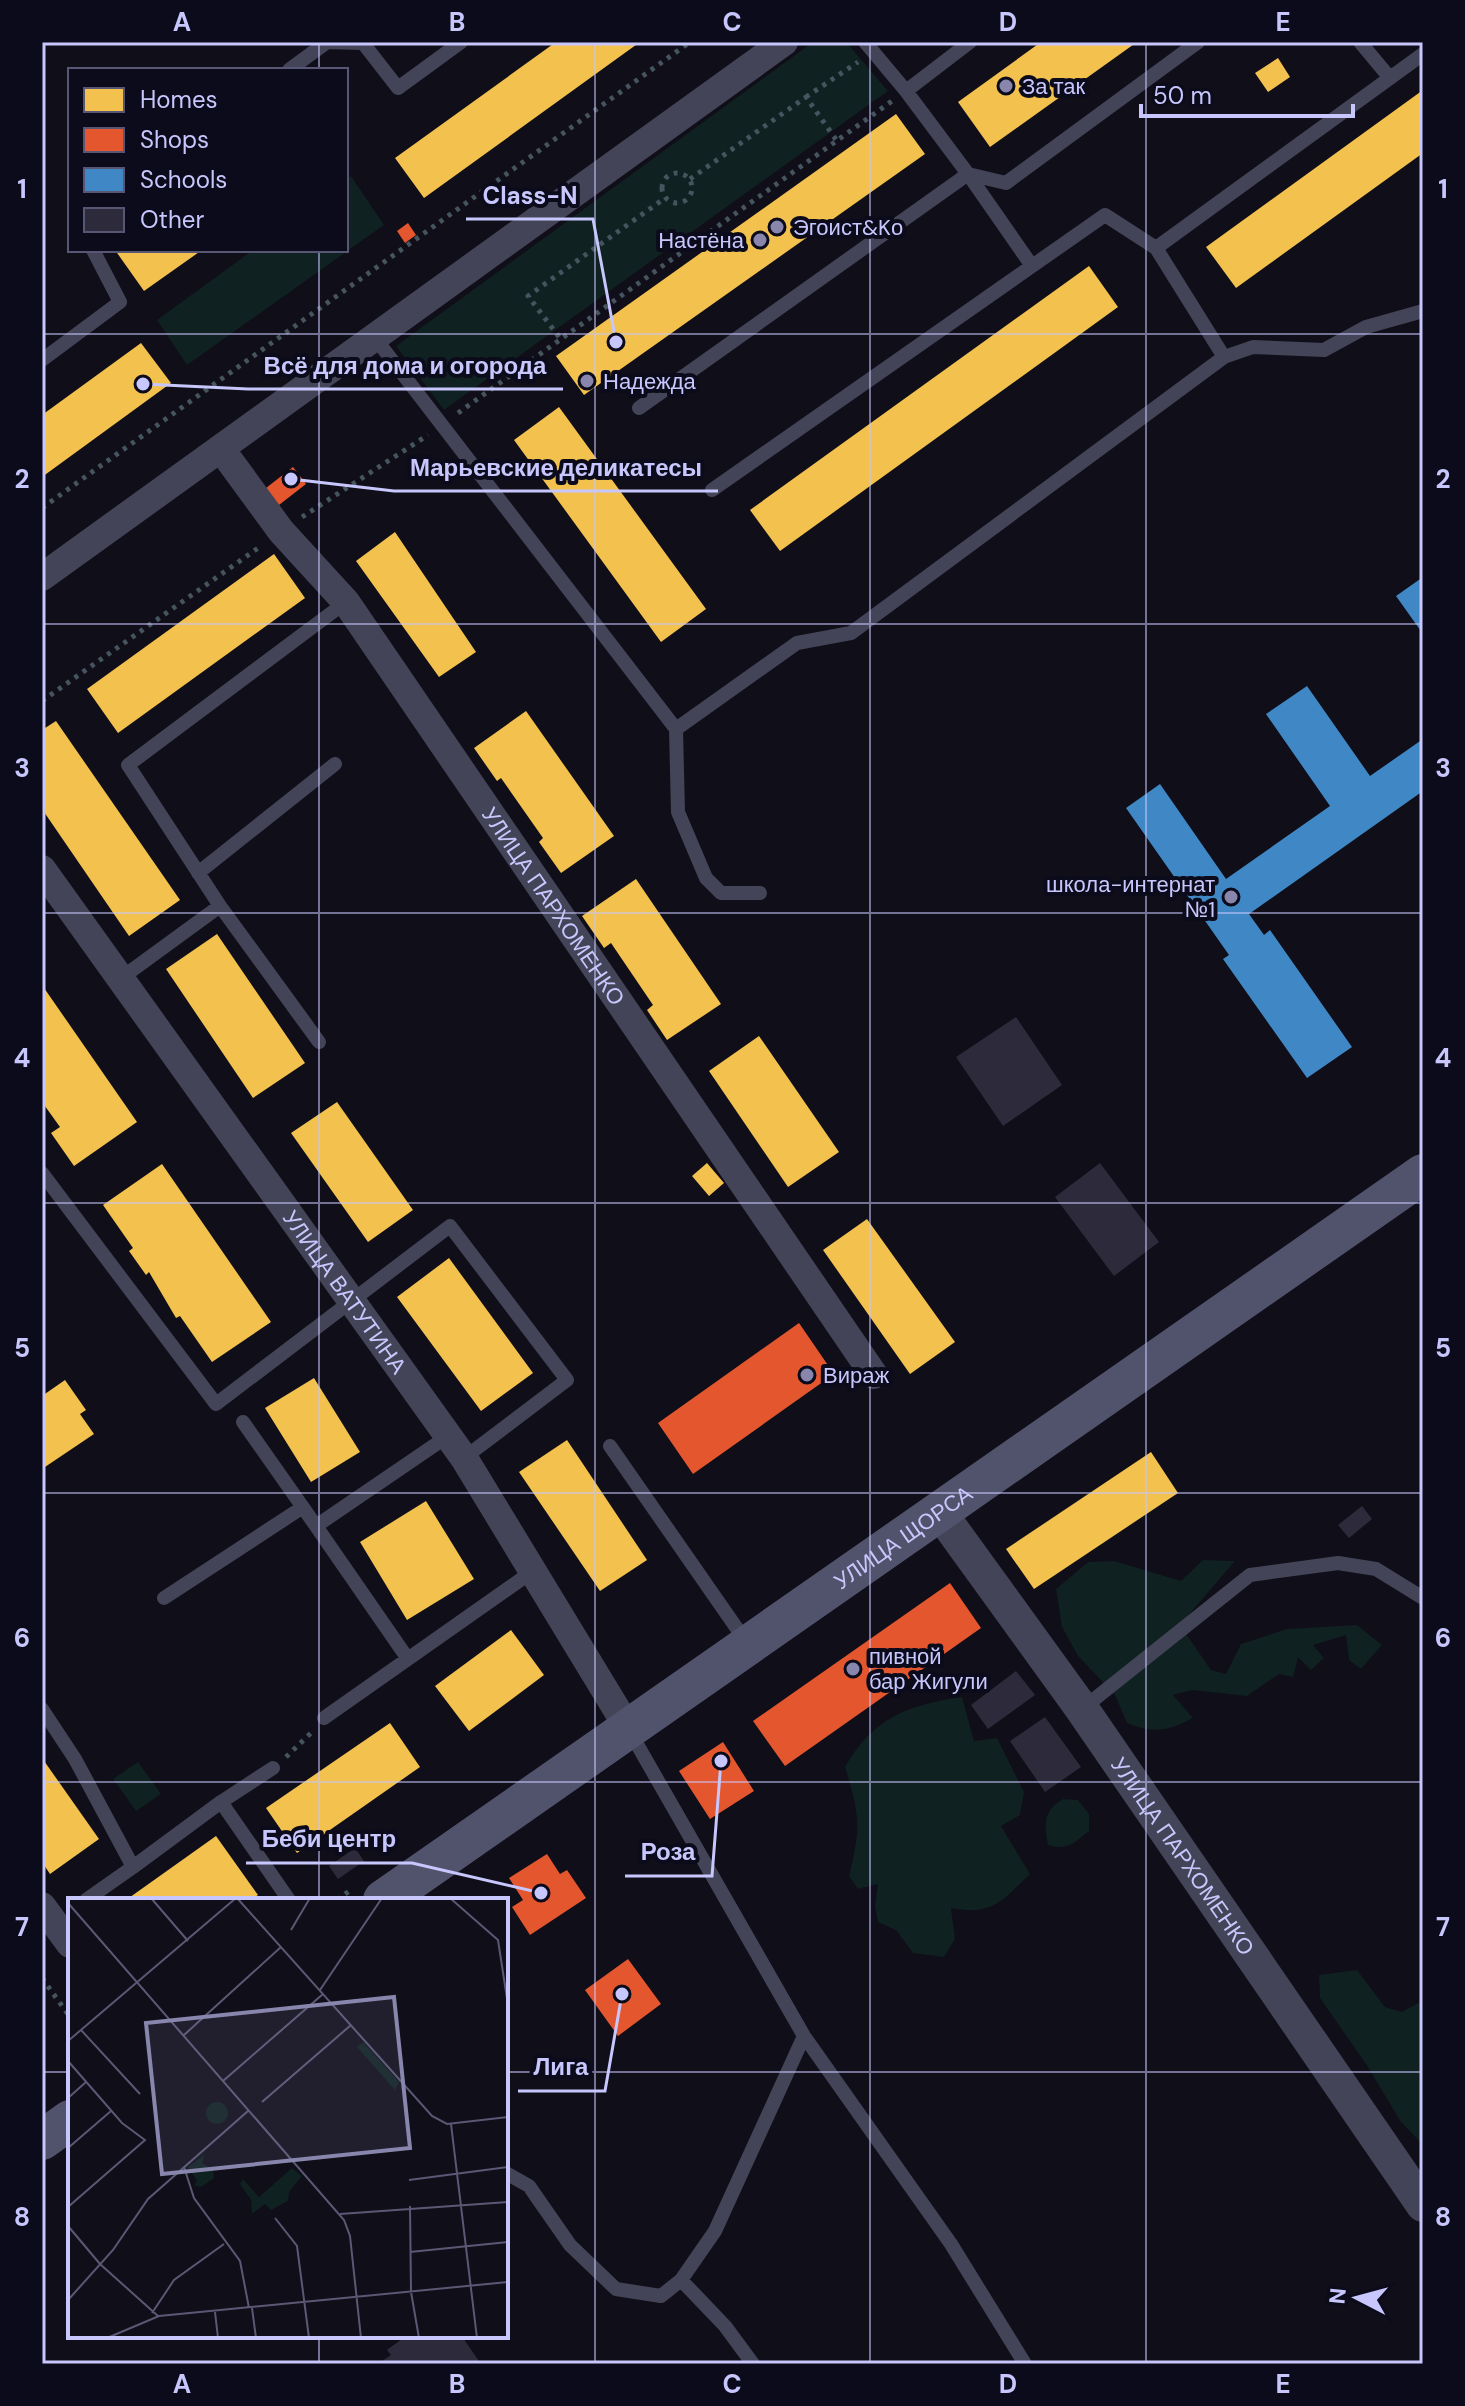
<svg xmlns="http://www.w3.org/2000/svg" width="1465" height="2406" font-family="'DM Sans',sans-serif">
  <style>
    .green { fill: #0f2120 }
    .homes { fill: #f2c14e }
    .shops { fill: #e4572e }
    .schools { fill: #3f88c5 }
    .building { fill: #2d2b3b }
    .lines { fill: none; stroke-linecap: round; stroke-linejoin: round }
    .path { stroke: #45545e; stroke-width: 5; stroke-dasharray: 4 6; stroke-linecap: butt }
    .service { stroke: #444458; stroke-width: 14 }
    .minor { stroke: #444458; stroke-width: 28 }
    .tertiary { stroke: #444458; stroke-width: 34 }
    .secondary { stroke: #51526c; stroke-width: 40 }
    .grid { fill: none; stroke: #c8c7fd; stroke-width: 2; stroke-opacity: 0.55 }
    .poi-dot { fill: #8886ad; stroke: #0c0b1b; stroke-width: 3 }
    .labels { text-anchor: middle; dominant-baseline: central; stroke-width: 8; stroke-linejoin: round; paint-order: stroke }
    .poi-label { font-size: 22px; fill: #c8c7fd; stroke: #0c0b1b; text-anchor: start }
    .street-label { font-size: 22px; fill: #c8c7fd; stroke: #0c0b1b }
    .inset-road { fill: none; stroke: #5a5874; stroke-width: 2 }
    .view { fill: #8886ad; fill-opacity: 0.15; stroke: #8886ad; stroke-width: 4 }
    .inset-edge { fill: none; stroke: #c8c7fd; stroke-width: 4 }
    .leader { fill: none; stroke: #c8c7fd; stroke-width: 3 }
    .callout-dot { fill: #c8c7fd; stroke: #0c0b1b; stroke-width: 3 }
    .callout-label { font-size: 24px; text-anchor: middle; font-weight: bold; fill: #c8c7fd; stroke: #0c0b1b; stroke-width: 8; stroke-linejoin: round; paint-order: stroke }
    .neatline { fill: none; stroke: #c8c7fd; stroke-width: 3 }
    .grid-label { font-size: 26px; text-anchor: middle; font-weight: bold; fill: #c8c7fd }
  </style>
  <rect width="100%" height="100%" fill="#100e18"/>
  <path class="green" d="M 813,42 L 847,43 L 888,91 L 444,410 L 396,346 Z
    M 351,176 L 384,225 L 187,365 L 157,320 L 253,250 L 346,250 L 346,180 Z
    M 1203,1560 L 1235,1561 L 1180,1625 L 1211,1670 L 1226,1674 L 1241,1644 L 1287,1629 L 1357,1625 L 1382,1645 L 1361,1669 L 1349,1660 L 1346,1635 L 1313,1645 L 1324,1658 L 1311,1670 L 1298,1657 L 1293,1677 L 1279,1674 L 1247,1696 L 1192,1690 L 1173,1695 L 1193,1718 C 1169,1731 1153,1734 1127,1723 L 1115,1695 L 1078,1656 L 1062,1627 L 1056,1589 L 1088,1562 L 1114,1561 L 1181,1581 Z
    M 962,1697 L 974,1741 L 997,1738 L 1024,1792 L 1020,1815 L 1001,1826 L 1030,1874 C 1002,1901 992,1916 951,1908 L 955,1939 L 944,1957 L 913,1953 L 896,1930 L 878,1922 L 875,1906 L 878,1884 L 858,1889 L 849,1876 C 861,1826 860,1816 845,1767 C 873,1718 907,1705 962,1697 Z
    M 138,1762 L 161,1794 L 136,1811 L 113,1779 Z
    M 1063,1799 L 1078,1800 L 1089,1814 L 1089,1831 C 1074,1843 1067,1851 1048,1845 C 1044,1824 1043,1811 1063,1799 Z
    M 1357,1970 L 1385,2007 L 1402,2012 L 1420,2002 L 1423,1974 L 1423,2145 L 1401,2122 L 1366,2064 L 1320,1998 L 1319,1975 Z"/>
  <path class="homes" d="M 556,42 L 640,42 L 424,198 L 395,158 Z
    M 1041,42 L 1137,42 L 990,147 L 958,102 Z
    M 1278,58 L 1290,77 L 1268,92 L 1255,73 Z
    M 1423,90 L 1423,153 L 1236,288 L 1206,247 Z
    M 896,114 L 925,154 L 584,395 L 556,356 Z
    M 115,250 L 202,250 L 144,291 Z
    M 1089,266 L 1118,307 L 780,551 L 750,510 Z
    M 141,343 L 171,383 L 42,477 L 42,415 Z
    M 559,407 L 706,609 L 661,642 L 514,440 Z
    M 395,532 L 476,652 L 439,677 L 356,561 Z
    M 274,554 L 305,598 L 118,733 L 87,689 Z
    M 526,711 L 614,836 L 561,873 L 539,842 L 543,838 L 501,778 L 497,781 L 474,748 Z
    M 56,721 L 180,900 L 129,936 L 42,809 L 42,730 Z
    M 636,879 L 721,1004 L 667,1040 L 647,1010 L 653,1005 L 611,943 L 604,948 L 582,916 Z
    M 217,934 L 305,1063 L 253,1098 L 166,969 Z
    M 42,985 L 137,1122 L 74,1166 L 51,1133 L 60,1127 L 42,1102 Z
    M 759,1036 L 839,1152 L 788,1187 L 709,1071 Z
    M 337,1102 L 413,1210 L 368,1242 L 291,1133 Z
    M 707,1163 L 724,1183 L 709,1196 L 692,1176 Z
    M 162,1164 L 271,1322 L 212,1362 L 180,1316 L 176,1318 L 149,1272 L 146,1275 L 129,1251 L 133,1248 L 103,1205 Z
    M 867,1219 L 955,1342 L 910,1374 L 823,1250 Z
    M 449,1258 L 533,1373 L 481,1411 L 397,1297 Z
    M 314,1378 L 360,1452 L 311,1482 L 265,1408 Z
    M 65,1380 L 86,1410 L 80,1414 L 94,1434 L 42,1469 L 42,1396 Z
    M 567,1440 L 647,1560 L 600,1591 L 519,1472 Z
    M 1151,1452 L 1178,1493 L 1034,1589 L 1006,1549 Z
    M 426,1501 L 474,1579 L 407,1620 L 360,1542 Z
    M 511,1630 L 544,1675 L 469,1731 L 435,1686 Z
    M 390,1723 L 420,1767 L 297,1853 L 266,1808 Z
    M 42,1758 L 99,1839 L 50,1874 L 42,1862 Z
    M 216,1836 L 258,1895 L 250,1900 L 126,1900 Z"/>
  <path class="shops" d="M 408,223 L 416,235 L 405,243 L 397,231 Z
    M 293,467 L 306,484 L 279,505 L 266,488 Z
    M 799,1323 L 834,1374 L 693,1474 L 658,1423 Z
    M 950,1583 L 981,1628 L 785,1766 L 753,1721 Z
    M 723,1742 L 754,1791 L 710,1819 L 679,1771 Z
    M 547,1854 L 560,1874 L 567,1870 L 586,1898 L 530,1935 L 512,1907 L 523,1900 L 509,1878 Z
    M 628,1959 L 661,2004 L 618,2036 L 585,1990 Z"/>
  <path class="schools" d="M 1423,577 L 1423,634 L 1396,596 Z
    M 1307,686 L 1370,776 L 1423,739 L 1423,791 L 1249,914 L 1264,935 L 1270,930 L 1352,1047 L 1307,1078 L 1223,959 L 1229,955 L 1126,808 L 1160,784 L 1226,879 L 1330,806 L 1266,714 Z"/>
  <path class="building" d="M 1016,1017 L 1062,1085 L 1003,1126 L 956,1057 Z
    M 1100,1163 L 1159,1242 L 1114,1276 L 1055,1197 Z
    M 1362,1506 L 1372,1519 L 1349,1538 L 1338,1525 Z
    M 1016,1671 L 1035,1695 L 988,1729 L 971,1705 Z
    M 1045,1717 L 1081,1767 L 1045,1792 L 1010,1741 Z
    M 355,1848 L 364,1861 L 338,1879 L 329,1866 Z
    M 406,2336 L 465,2336 L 463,2338 L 481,2364 L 378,2364 L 391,2355 L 387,2350 Z"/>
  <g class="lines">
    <path class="path" d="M 806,97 L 858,62
      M662 188a15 15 0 1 1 30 0a15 15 0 1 1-30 0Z
      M 690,179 L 806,97 L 837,141
      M 559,337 L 528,296 L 665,198
      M 458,413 L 892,101
      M 42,508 L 690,42
      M 302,517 L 428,435
      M 42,701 L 261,546
      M 286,1757 L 313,1731
      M 337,1900 L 352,1889
      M 42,1978 L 70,2017"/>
    <path class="service" d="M 865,42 L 906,91 L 970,42
      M 1360,42 L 1390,78
      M 289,70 L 327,42 L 363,43 L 398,88 L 461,42
      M 968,174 L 1006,183 L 1198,42
      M 968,174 L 1032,266
      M 375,338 L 676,729
      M 1224,357 L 1253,347 L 1324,350 L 1366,327 L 1423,311
      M 42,360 L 120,302 L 93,250
      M 639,408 L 968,174 L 906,91
      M 712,490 L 1105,215 L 1156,248 L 1423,54
      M 198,873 L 335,764
      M 760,893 L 721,893 L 706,878 L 678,812 L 676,729 L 797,643 L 851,633 L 1224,357 L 1156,248
      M 120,979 L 220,906
      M 319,1042 L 220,906 L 128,765 L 346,602
      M 42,1173 L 216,1404 L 450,1226 L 567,1380 L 464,1458
      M 243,1422 L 316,1526
      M 610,1446 L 747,1643
      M 164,1598 L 303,1507
      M 408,1659 L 316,1526 L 448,1436
      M 42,1709 L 75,1759 L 133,1867 L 221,1802
      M 1082,1709 L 1250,1575 L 1338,1563 L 1376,1569 L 1423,1598
      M 324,1718 L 533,1571
      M 630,1732 L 804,2036 L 951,2244 L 1025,2364
      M 273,1768 L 221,1802 L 289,1900
      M 86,1900 L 133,1867
      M 506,2173 L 529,2186 L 570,2245 L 616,2289 L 661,2296 L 681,2280
      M 753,2364 L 725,2326 L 681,2280 L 715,2231 L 804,2036"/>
    <g class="minor">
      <path id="s1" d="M 221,449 L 281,531 L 346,602 L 874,1375"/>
      <path d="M 42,577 L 784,42"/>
      <path id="s2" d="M 42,869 L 464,1458 L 628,1728"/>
      <path d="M 42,1906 L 70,1944"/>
    </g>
    <path class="tertiary" id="s3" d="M 938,1510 L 1082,1709 L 1423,2205"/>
    <g class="secondary">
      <path id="s4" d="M 383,1900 L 1423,1174"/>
      <path d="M 42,2140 L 70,2120"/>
    </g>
  </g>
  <path class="grid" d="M 319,42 L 319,70M 595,42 L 595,2364M 870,42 L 870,2364M 1146,42 L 1146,2364M 319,250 L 319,1900M 42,334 L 1423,334M 42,624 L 1423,624M 42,913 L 1423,913M 42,1203 L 1423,1203M 42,1493 L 1423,1493M 42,1782 L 1423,1782M 42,2072 L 70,2072M 506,2072 L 1423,2072M 319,2336 L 319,2364"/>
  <g class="poi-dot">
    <circle cx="1006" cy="86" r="8"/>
    <circle cx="777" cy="227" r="8"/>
    <circle cx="760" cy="240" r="8"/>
    <circle cx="587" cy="381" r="8"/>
    <circle cx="1231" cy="897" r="8"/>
    <circle cx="807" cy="1375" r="8"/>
    <circle cx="853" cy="1669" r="8"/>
  </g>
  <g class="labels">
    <g class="poi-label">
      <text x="1022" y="86">За так</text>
      <text x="793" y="227">Эгоист&amp;Kо</text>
      <text x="744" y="240" text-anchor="end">Настёна</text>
      <text x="603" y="381">Надежда</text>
      <text x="1215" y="884" text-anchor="end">школа-интернат<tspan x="1215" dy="25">№1</tspan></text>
      <text x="823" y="1375">Вираж</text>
      <text x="869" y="1656">пивной<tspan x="869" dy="25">бар Жигули</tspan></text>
    </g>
    <g class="street-label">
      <text stroke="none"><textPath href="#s1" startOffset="566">УЛИЦА ПАРХОМЕНКО</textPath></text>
      <text stroke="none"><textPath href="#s2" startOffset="520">УЛИЦА ВАТУТИНА</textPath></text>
      <text stroke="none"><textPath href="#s4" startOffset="634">УЛИЦА ЩОРСА</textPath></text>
      <text stroke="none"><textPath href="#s3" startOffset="424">УЛИЦА ПАРХОМЕНКО</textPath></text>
    </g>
  </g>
  <g transform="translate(68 1898)">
    <rect width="440" height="440" fill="#100e18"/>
    <path d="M 295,144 L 331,184 L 327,192 L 289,149 ZM138 215a11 11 0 1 1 22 0a11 11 0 1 1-22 0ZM 137,256 L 134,265 L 145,272 L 146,280 L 133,289 L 126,287 L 129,283 L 120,269 ZM 224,270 L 234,278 L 221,294 L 220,303 L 203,312 L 197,306 L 184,316 L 183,302 L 172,286 L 175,281 L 191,299 Z" fill="#0f2120"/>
    <path class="inset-road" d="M 83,0 L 120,43M 169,0 L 364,218 L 379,226 L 440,219M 382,0 L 430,42 L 440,107M 0,5 L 276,322 L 282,338 L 293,440M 223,32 L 242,0M 252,92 L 314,0M 13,132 L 72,196M 116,137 L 213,49M 0,143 L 168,0M 0,163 L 54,225 L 77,242 L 0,309M 155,183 L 255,96M 0,200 L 18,184M 194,204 L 283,127M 383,226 L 409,440M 0,250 L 43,213M 116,269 L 126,300 L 172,363 L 181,410M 341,282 L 440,269M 342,308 L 343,394 L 351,440M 272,316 L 440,304M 207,320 L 229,348 L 241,440M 0,328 L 32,366 L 90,418M 342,354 L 440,344M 0,402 L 45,352 L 80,301 L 180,213M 184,410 L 188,440M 147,414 L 150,440M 84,415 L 106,382 L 156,346M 39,440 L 91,418 L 440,384"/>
    <path class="view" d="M 326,99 L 342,250 L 94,276 L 78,125 Z"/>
    <rect width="440" height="440" class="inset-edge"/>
  </g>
  <path class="leader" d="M616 342L593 219H466M143 384L248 389H563M291 479L394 491H718M541 1893L412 1863H246M721 1761L712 1876H625M622 1994L605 2091H518"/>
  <g class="callout-dot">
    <circle cx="616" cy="342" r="8"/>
    <circle cx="143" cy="384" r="8"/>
    <circle cx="291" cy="479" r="8"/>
    <circle cx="541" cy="1893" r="8"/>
    <circle cx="721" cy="1761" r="8"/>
    <circle cx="622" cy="1994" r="8"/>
  </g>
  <g class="callout-label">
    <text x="530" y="204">Class-N</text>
    <text x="405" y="374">Всё для дома и огорода</text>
    <text x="556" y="476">Марьевские деликатесы</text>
    <text x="329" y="1847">Беби центр</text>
    <text x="668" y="1860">Роза</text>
    <text x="561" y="2075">Лига</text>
  </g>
  <rect width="1465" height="2406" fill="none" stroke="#0c0b1b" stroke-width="88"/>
  <rect x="68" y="68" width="280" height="184" fill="#0c0b1b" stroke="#575675" stroke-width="2"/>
  <rect x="84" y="88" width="40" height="24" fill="#f2c14e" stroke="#575675" stroke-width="2"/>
  <text x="140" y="108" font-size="24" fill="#c8c7fd">Homes</text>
  <rect x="84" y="128" width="40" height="24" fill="#e4572e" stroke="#575675" stroke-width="2"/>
  <text x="140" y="148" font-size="24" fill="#c8c7fd">Shops</text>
  <rect x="84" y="168" width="40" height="24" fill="#3f88c5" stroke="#575675" stroke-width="2"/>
  <text x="140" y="188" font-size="24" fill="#c8c7fd">Schools</text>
  <rect x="84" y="208" width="40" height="24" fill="#2d2b3b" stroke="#575675" stroke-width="2"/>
  <text x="140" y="228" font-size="24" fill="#c8c7fd">Other</text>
  <g transform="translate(1357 2298) rotate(276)" stroke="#0c0b1b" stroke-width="6" paint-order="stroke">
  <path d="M0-6L14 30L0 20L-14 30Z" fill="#c8c7fd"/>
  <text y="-12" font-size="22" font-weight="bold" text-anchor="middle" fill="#c8c7fd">N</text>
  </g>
  <path d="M1141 104v12h212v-12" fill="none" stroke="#c8c7fd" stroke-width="4"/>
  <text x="1153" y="104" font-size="24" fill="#c8c7fd" stroke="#0c0b1b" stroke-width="6" paint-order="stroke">50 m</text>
  <rect x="44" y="44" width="1377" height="2318" class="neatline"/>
  <g class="grid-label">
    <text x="182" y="31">A</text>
    <text x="457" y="31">B</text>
    <text x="732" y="31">C</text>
    <text x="1008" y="31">D</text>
    <text x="1283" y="31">E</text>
    <text x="22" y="198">1</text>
    <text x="1443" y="198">1</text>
    <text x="22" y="488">2</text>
    <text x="1443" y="488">2</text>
    <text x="22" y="777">3</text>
    <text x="1443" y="777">3</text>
    <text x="22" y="1067">4</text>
    <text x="1443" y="1067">4</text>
    <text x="22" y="1357">5</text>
    <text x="1443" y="1357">5</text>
    <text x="22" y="1647">6</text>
    <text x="1443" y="1647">6</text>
    <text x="22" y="1936">7</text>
    <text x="1443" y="1936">7</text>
    <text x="22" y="2226">8</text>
    <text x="1443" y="2226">8</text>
    <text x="182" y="2393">A</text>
    <text x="457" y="2393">B</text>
    <text x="732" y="2393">C</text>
    <text x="1008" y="2393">D</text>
    <text x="1283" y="2393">E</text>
  </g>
</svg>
